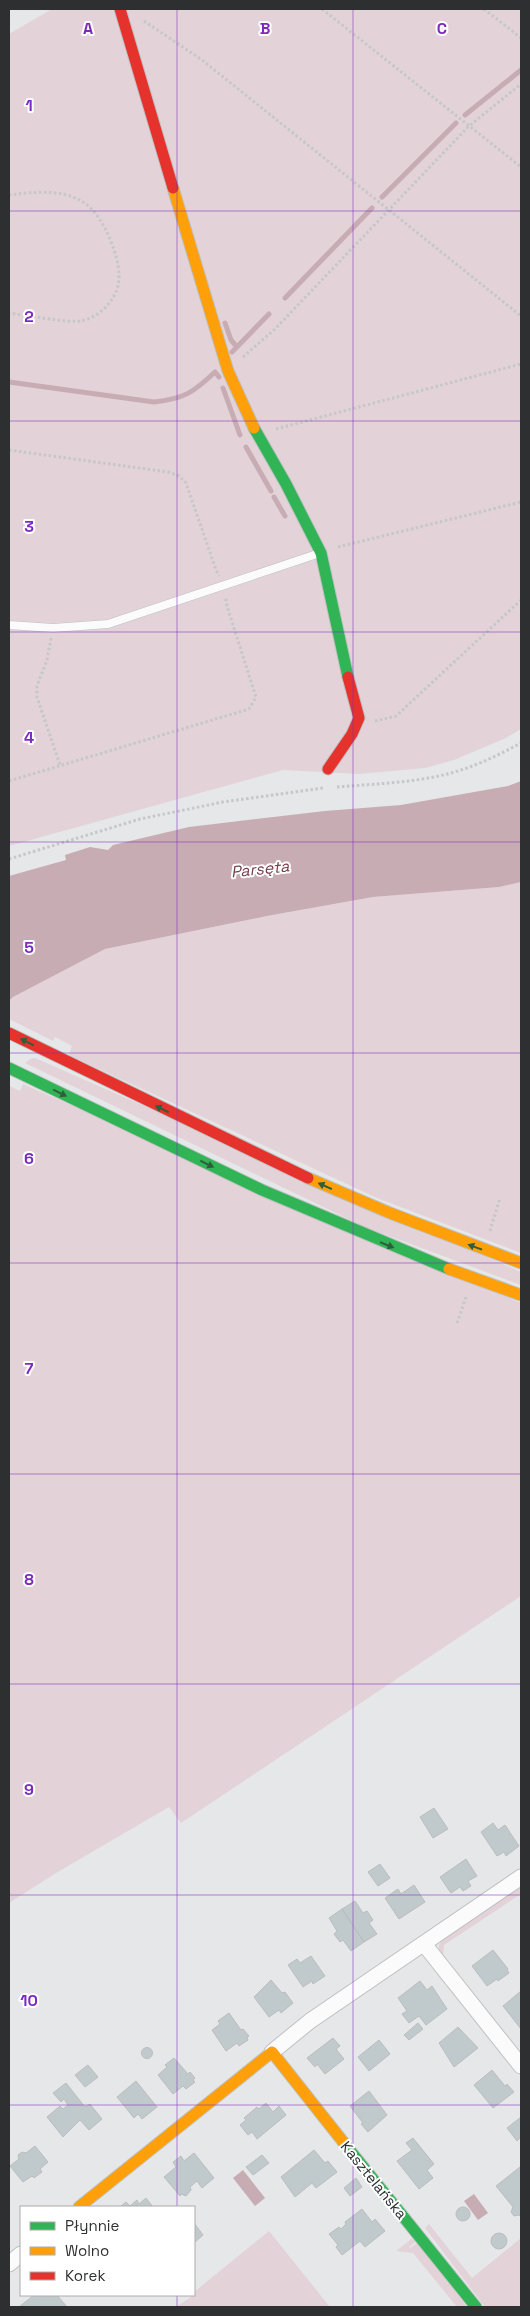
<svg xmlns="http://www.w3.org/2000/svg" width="530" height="2316" font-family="'Space Grotesk',sans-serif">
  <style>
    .green { fill: #e3d3d8 }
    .water { fill: #c8acb4 }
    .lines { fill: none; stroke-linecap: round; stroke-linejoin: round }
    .stream { stroke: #c8acb4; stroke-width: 5 }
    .building { fill: #c0cacc; stroke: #bbbcbd }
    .lane-casing { stroke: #bec0c1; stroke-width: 9 }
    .street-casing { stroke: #bec0c1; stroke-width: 17 }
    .fast-casing { stroke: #bec0c1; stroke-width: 13 }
    .slow-casing { stroke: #bec0c1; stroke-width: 13 }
    .jam-casing { stroke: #bec0c1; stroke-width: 13 }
    .path { stroke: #c6c7c7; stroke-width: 3; stroke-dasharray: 2.5 2.5; stroke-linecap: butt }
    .lane { stroke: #fbfbfc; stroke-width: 8 }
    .street { stroke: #fbfbfc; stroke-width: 15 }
    .fast { stroke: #30b455; stroke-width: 11 }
    .slow { stroke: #ff9f0a; stroke-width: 11 }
    .jam { stroke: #e5322d; stroke-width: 11 }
    .oneway { fill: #2f5e3d }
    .grid { fill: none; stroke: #7b2cbf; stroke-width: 1; stroke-opacity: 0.55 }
    .labels { text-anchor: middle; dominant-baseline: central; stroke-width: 4; stroke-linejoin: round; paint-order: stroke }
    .street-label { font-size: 15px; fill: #2e2f30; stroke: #fff }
    .water-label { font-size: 16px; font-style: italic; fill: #763d4e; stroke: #fff }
    .grid-label { font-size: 16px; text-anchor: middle; font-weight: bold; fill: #7b2cbf; stroke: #fff; stroke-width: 4; stroke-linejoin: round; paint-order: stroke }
  </style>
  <rect width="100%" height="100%" fill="#e5e7e8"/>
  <path class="green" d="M 52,9 L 521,9 L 521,729 L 506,738 L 454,760 L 425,768 L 359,774 L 283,770 L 9,846 L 9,34 Z
    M 521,882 L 521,1253 L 377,1198 L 69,1055 L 72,1046 L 55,1037 L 53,1041 L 9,1019 L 9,1001 L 13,997 L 105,949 L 267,916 L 373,897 L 499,887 Z
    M 35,1058 L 521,1272 L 521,1285 L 365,1227 L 25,1063 L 30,1059 Z
    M 23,1084 L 521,1303 L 521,1596 L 181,1823 L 169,1807 L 56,1873 L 9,1903 L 9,1086 L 20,1091 Z
    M 521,1885 L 521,1894 L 444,1945 L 443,1956 L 439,1953 L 439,1945 L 444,1937 Z
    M 429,2224 L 472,2278 L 521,2238 L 521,2307 L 485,2307 L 425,2228 Z
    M 269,2231 L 330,2307 L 176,2307 L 194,2295 L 194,2292 Z
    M 411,2239 L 416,2241 L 409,2247 L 410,2248 L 417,2243 L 467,2307 L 457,2307 L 413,2253 L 396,2251 Z"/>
  <path class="water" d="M 521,781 L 521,882 L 499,887 L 373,897 L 267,916 L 105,949 L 13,997 L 9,1001 L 9,876 L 66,860 L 65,855 L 90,847 L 108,850 L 113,845 L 189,827 L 325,811 L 401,805 L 508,786 Z
    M 243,2170 L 265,2198 L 255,2206 L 233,2178 Z
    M 474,2194 L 488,2213 L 478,2220 L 464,2201 Z"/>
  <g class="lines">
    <path class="stream" d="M 465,115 L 521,70
      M 382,197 L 456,123
      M 285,298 L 372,208
      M 225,323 L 231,340 L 237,347
      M 232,352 L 269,314
      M 9,382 L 154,402 C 184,399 194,392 215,372 L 219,377
      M 223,388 L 240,435
      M 246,447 L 271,491
      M 274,497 L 285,516"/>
  </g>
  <path class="building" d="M 434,1808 L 448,1829 L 433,1838 L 420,1817 Z
    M 493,1823 L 498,1830 L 505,1825 L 519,1846 L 506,1856 L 504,1852 L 497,1856 L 481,1832 Z
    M 466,1859 L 477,1876 L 468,1881 L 471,1886 L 463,1891 L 460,1887 L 451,1893 L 440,1877 Z
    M 380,1864 L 390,1878 L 378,1886 L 368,1872 Z
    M 414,1885 L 425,1902 L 399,1919 L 385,1898 L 398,1889 L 401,1894 Z
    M 355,1901 L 363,1913 L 367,1911 L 373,1920 L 369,1923 L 377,1934 L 364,1942 L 342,1909 Z
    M 342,1909 L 364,1942 L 351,1951 L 343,1940 L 340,1942 L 334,1934 L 337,1931 L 329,1918 Z
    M 493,1950 L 508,1969 L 507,1970 L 509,1973 L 498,1981 L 497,1979 L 487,1986 L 472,1966 Z
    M 311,1956 L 325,1976 L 313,1984 L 312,1981 L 303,1987 L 288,1965 L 297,1959 L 300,1963 Z
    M 271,1980 L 282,1993 L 285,1992 L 293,2003 L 281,2013 L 279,2010 L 269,2017 L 254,1997 Z
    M 420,1981 L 427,1990 L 432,1986 L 447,2009 L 426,2025 L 419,2016 L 409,2023 L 402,2014 L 407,2011 L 398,1998 Z
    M 521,1991 L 521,2029 L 503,2006 Z
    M 229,2013 L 241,2030 L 243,2029 L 249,2036 L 247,2037 L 248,2040 L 239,2046 L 237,2043 L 226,2051 L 212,2030 L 220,2024 L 218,2021 Z
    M 418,2023 L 423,2029 L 409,2040 L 404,2035 Z
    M 458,2027 L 478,2048 L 454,2067 L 439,2043 Z
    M 333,2038 L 340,2046 L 336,2049 L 344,2059 L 325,2074 L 317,2064 L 315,2067 L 307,2058 Z
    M 379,2040 L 390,2054 L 369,2071 L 358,2057 Z
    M141.5 2053a5.5 5.5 0 1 1 11 0a5.5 5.5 0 1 1-11 0Z
    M 174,2058 L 188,2074 L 190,2072 L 195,2078 L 193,2080 L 195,2082 L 186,2089 L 183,2086 L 173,2094 L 158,2075 L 167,2067 L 165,2065 Z
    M 88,2065 L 98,2077 L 85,2087 L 75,2075 Z
    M 492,2070 L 505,2086 L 507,2084 L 514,2092 L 493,2108 L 474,2085 Z
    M 136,2081 L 157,2107 L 142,2119 L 138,2114 L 134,2118 L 117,2097 Z
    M 66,2083 L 85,2107 L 90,2104 L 102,2119 L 89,2130 L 80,2120 L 63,2137 L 47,2117 L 60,2106 L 63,2109 L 68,2105 L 64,2099 L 61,2102 L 53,2093 Z
    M 369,2091 L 387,2115 L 368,2132 L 361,2124 L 363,2123 L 350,2106 Z
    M 266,2103 L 273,2112 L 279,2106 L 286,2115 L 257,2139 L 252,2132 L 248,2135 L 240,2125 L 246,2120 L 244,2118 L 257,2107 L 259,2109 Z
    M 521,2117 L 521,2137 L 517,2141 L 507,2128 Z
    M 413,2138 L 434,2164 L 427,2170 L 433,2178 L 419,2189 L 397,2161 L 412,2150 L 406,2143 Z
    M 35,2146 L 48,2162 L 40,2169 L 42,2172 L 34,2178 L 32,2176 L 23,2182 L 10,2166 L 19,2159 L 18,2155 L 22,2152 L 26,2153 Z
    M 314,2150 L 325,2163 L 328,2161 L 337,2172 L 316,2188 L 312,2183 L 295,2197 L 281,2177 Z
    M 194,2153 L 214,2178 L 202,2188 L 197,2181 L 190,2187 L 191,2190 L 186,2196 L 181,2194 L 180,2196 L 164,2177 L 176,2167 L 173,2162 L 181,2156 L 184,2161 Z
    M 262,2155 L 269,2163 L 253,2175 L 246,2167 Z
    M 520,2167 L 521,2168 L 521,2217 L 519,2215 L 514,2216 L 511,2212 L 513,2207 L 496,2186 Z
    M 356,2178 L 362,2187 L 350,2196 L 344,2188 Z
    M 146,2198 L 153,2207 L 120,2207 L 126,2202 L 130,2206 L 137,2200 L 139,2204 Z
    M456 2214a7 7 0 1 1 14 0a7 7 0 1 1-14 0Z
    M 362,2209 L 372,2222 L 375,2219 L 385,2231 L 365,2247 L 360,2241 L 342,2255 L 336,2247 L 338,2245 L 329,2234 L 339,2227 L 341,2229 L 346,2224 L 345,2222 Z
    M 194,2223 L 203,2235 L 195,2242 L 194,2240 Z
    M491 2241a8 8 0 1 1 16 0a8 8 0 1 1-16 0Z
    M 34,2295 L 57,2295 L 67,2307 L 19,2307 Z"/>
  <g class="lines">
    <defs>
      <path id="lane" d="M 9,625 L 53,628 L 108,624 L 320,553"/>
      <path id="street" d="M 424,1944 L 521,2066
        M 272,2052 L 310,2021 L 521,1877
        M 9,2264 L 21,2254"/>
      <path id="fast" d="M 254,428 L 286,484 L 321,553 L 348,677
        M 9,1068 L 262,1190 L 449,1269
        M 344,2143 L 476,2307"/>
      <path id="slow" d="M 173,188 L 228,371 L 254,428
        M 308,1178 L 390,1213 L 521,1263
        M 449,1269 L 521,1295
        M 79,2207 L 272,2052 L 344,2143"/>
      <path id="jam" d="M 120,9 L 173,188
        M 328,769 L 352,734 L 359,718 L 348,677
        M 9,1033 L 308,1178"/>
    </defs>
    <use href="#lane" class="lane-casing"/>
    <use href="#street" class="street-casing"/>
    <use href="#fast" class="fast-casing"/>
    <use href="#slow" class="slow-casing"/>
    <use href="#jam" class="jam-casing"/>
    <path class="path" d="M 322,9 L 521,167
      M 484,9 L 521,38
      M 144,21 L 202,60 L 521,316
      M 9,195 C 34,192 64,188 86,204 C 103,216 119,255 119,275 C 120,297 101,317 81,321 C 68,323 24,315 9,313
      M 243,357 L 275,329 L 469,126 L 521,84
      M 276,429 L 521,364
      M 9,450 L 168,472 L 179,476 L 186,483 L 216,570 L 219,576
      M 338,547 L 521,502
      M 51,638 L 47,660 L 37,686 L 37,697 L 60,765
      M 375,721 L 396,716 L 521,600
      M 9,781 L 249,709 L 256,697 L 226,603 L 226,597
      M 337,787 C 372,784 409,783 443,775 C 470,769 497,756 521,743
      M 9,859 L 140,819 L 223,802 L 323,788
      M 490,1231 L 500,1198
      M 457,1323 L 466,1297"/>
    <use href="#lane" class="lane"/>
    <use href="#street" class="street"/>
    <use href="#fast" class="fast"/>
    <use href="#slow" class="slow"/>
    <use href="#jam" class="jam"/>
  </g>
  <defs><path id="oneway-solid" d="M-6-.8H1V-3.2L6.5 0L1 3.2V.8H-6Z" transform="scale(1.25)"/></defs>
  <g class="oneway">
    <use href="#oneway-solid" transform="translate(27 1042) rotate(-154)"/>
    <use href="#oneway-solid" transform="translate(60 1093) rotate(26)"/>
    <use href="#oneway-solid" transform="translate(162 1109) rotate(-154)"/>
    <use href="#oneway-solid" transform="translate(207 1164) rotate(26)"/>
    <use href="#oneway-solid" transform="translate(325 1186) rotate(-156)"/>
    <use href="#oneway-solid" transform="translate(387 1245) rotate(22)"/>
    <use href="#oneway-solid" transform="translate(475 1247) rotate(-160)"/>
  </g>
  <path class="grid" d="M 177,9 L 177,2207M 353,9 L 353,2307M 9,211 L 521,211M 9,421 L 521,421M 9,632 L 521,632M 9,842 L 521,842M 9,1053 L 521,1053M 9,1263 L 521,1263M 9,1474 L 521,1474M 9,1684 L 521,1684M 9,1895 L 521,1895M 9,2105 L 521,2105M 177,2295 L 177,2307"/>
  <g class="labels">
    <g class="street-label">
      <text transform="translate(374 2180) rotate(51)">Kasztelańska</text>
    </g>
    <g class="water-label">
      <text transform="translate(260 869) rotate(-6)">Parsęta</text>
    </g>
  </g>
  <g class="grid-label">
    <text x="88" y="34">A</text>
    <text x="265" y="34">B</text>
    <text x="442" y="34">C</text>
    <text x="29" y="111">1</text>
    <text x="29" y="322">2</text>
    <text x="29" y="532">3</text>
    <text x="29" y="743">4</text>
    <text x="29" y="953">5</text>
    <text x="29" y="1164">6</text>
    <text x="29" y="1374">7</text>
    <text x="29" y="1585">8</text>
    <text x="29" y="1795">9</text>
    <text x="29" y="2006">10</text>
  </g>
  <rect width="530" height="2316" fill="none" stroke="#2e2f30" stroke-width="20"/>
  <rect x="20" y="2206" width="175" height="90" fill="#ffffff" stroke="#abacac"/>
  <rect x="30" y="2222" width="25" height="8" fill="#30b455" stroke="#abacac"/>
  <text x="65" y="2231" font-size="15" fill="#2e2f30">Płynnie</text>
  <rect x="30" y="2247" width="25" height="8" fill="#ff9f0a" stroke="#abacac"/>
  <text x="65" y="2256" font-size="15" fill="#2e2f30">Wolno</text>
  <rect x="30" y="2272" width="25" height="8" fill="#e5322d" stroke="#abacac"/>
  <text x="65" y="2281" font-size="15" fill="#2e2f30">Korek</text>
</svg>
